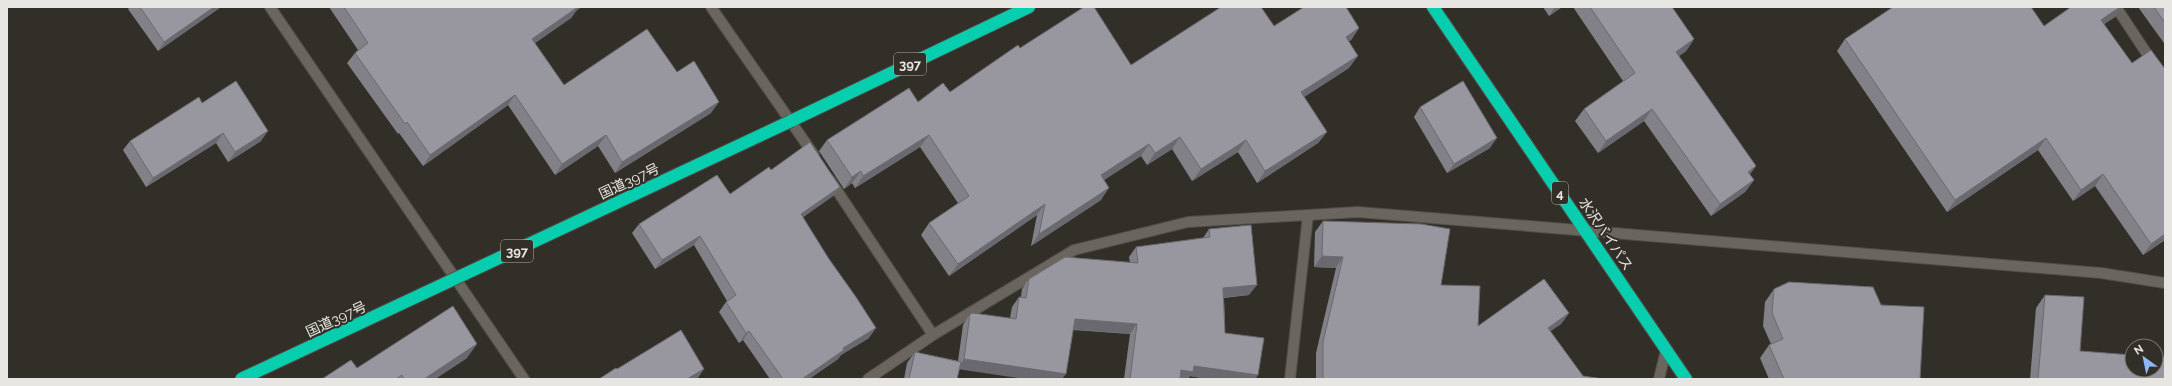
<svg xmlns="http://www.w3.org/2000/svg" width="2172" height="386" font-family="Raleway,'Noto Sans JP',sans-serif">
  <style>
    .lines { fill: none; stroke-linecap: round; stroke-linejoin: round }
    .minor-casing { stroke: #504d47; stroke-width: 12 }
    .highway-casing { stroke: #504d47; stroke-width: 14 }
    .minor { stroke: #6a665f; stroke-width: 10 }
    .highway { stroke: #07ceae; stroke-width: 12 }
    .highway-bridge-casing { stroke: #504d47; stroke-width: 14; stroke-linecap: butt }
    .highway-bridge { stroke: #07ceae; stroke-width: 12 }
    .wall { fill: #838188 }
    .shaded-wall { fill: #6a696f }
    .building { fill: #98969e; stroke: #6a696f }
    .labels { text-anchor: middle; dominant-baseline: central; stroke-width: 4; stroke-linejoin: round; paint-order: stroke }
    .shield { fill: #322f28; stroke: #b1afaa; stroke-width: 1 }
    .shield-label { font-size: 13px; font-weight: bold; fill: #e8e6e2 }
    .street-label { font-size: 14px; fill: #e8e6e2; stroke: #322f28 }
  </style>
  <rect width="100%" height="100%" fill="#322f28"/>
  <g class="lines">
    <defs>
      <path id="minor" d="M 270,7 L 524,379
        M 711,7 L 814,155
        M 2116,7 L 2165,81
        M 830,180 L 933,335
        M 868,379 L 933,335 L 1074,250 L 1188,222 L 1358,212 L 2101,273 L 2165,283
        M 1290,379 L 1308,215
        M 1659,379 L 1666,350"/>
      <path id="highway" d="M 1433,7 L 1686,379
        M 791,121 L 1029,7"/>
    </defs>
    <use href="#minor" class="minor-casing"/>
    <use href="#highway" class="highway-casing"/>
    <use href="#minor" class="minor"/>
    <use href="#highway" class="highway"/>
    <defs>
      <path id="highway-bridge" d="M 241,379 L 791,121"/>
    </defs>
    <use href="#highway-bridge" class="highway-bridge-casing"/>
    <use href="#highway-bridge" class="highway-bridge"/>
  </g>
  <path class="wall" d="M 130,7 L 221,7 L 158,51 L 128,9 Z
    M 329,7 L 503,7 L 503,8 L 504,7 L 581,7 L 576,11 L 571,18 L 535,43 L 564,85 L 677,72 L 711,113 L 615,173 L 598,146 L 555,175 L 508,105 L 423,166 L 399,133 L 398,134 L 347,63 L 355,53 L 358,50 Z
    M 1543,7 L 1562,7 L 1549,16 Z
    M 1573,7 L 1672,7 L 1694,39 L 1686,51 L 1679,56 L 1756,166 L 1750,174 L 1754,180 L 1745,192 L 1711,216 L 1644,121 L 1598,153 L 1575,121 L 1584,109 L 1623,81 Z
    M 2138,7 L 2165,7 L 2165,42 L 2164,43 Z
    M 2115,17 L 2104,24 L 2165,240 L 2143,255 L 2095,186 L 2073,201 L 2038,150 L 1947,212 L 1837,51 L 1845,39 L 2044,26 Z
    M 1274,26 L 1359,28 L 1351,40 L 1349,41 L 1349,68 L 1304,97 L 1327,132 L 1318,143 L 1257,183 L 1238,152 L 1192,181 L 1172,149 L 1147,165 L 1141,156 L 1104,180 L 1101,200 L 1031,246 L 1037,215 L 949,276 L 921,235 L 929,223 L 958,203 L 920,147 L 855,188 L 852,183 L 844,189 L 819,151 L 827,140 L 918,102 L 950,92 L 1020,48 L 1131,65 Z
    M 202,103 L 261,141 L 228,162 L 216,143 L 146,187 L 123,150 L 130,141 Z
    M 1420,107 L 1490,148 L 1447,173 L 1414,117 Z
    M 840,187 L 833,196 L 803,217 L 869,338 L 841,355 L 838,359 L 809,379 L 770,379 L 743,340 L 739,343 L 719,312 L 726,302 L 727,301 L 694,245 L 655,269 L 632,233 L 639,224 L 730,194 Z
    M 1323,221 L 1441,285 L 1478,326 L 1569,313 L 1561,324 L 1550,331 L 1583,376 L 1603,379 L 1316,379 L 1316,353 L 1336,268 L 1314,267 L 1315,232 Z
    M 1209,229 L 1249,295 L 1224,298 L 1225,333 L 1258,375 L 1255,379 L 1207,379 L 1190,376 L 1188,379 L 1124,379 L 1130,334 L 1073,330 L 959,369 L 957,379 L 904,379 L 907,363 L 915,352 L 958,361 L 963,325 L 970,314 L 1010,318 L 1012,307 L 1019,297 L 1021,297 L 1022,289 L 1029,279 L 1130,263 L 1129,257 L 1136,247 L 1203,238 Z
    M 1774,289 L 1881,305 L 1920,379 L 1769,379 L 1760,358 L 1769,345 L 1771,344 L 1763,326 L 1765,302 Z
    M 2045,295 L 2080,351 L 2165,379 L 2030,379 L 2036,308 Z
    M 467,358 L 435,379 L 322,379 L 357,368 Z"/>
  <path class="shaded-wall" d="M 214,7 L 221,7 L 158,51 L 164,42 Z
    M 575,7 L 581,7 L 576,11 L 571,18 L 525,50 L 532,39 Z
    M 1555,7 L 1562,7 L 1549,16 Z
    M 2120,7 L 2121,7 L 2115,17 L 2093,31 L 2101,20 Z
    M 1359,28 L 1351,40 L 1337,49 L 1346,37 Z
    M 1694,39 L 1686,51 L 1668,64 L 1676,52 Z
    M 1358,56 L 1349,68 L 1293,104 L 1301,92 Z
    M 515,95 L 508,105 L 423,166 L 430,155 Z
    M 719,102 L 711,113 L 615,173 L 622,162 Z
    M 1652,109 L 1644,121 L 1598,153 L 1606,141 Z
    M 268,131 L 261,141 L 228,162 L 235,152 Z
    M 1327,132 L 1318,143 L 1257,183 L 1265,171 Z
    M 223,133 L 216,143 L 146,187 L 153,178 Z
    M 606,135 L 598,146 L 555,175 L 562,164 Z
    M 929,135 L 920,147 L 855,188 L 863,176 Z
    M 1180,137 L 1172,149 L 1147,165 L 1155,153 Z
    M 1497,138 L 1490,148 L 1447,173 L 1454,164 Z
    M 2046,138 L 2038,150 L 1947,212 L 1955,200 Z
    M 1246,140 L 1238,152 L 1192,181 L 1201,169 Z
    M 1149,144 L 1141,156 L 1093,187 L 1101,175 Z
    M 1756,166 L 1747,178 L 1748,172 Z
    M 861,171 L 852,183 L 844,189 L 852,177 Z
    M 2103,174 L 2095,186 L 2073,201 L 2081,190 Z
    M 1754,180 L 1745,192 L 1711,216 L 1720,204 Z
    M 840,187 L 833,196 L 795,223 L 801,214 Z
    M 1109,188 L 1101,200 L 1031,246 L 1039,234 Z
    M 1045,204 L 1037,215 L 949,276 L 958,264 Z
    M 2165,234 L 2165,240 L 2143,255 L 2151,244 Z
    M 700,236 L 694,245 L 655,269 L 662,260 Z
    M 1322,256 L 1343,257 L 1336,268 L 1314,267 Z
    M 1257,285 L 1249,295 L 1216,298 L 1223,288 Z
    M 1569,313 L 1561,324 L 1541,338 L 1548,328 Z
    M 1075,319 L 1137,324 L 1130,334 L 1067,329 Z
    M 876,328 L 869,338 L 841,355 L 838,359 L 809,379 L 802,379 L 843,348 Z
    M 749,331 L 743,340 L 739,343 L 746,333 Z
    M 477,344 L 467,358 L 435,379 L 424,379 Z
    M 964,359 L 1066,374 L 1062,379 L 1025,379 L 957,369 Z
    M 1194,366 L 1258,375 L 1255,379 L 1207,379 L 1190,376 L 1188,379 L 1175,379 L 1181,370 Z
    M 704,369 L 698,378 L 696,379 L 687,379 Z"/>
  <path class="building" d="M 140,7 L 214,7 L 164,42 Z
    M 344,7 L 503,7 L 503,8 L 504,7 L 578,7 L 532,39 L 564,85 L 647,29 L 677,72 L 694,61 L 719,102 L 622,162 L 606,135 L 562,164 L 515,95 L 430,155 L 407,122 L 405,124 L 355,53 L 368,43 Z
    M 1084,7 L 1094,7 L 1131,65 L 1221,7 L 1261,7 L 1274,26 L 1304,7 L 1346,7 L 1359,28 L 1346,37 L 1358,56 L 1301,92 L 1327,132 L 1265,171 L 1246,140 L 1201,169 L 1180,137 L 1155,153 L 1149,144 L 1101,175 L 1109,188 L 1039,234 L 1045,204 L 958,264 L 929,223 L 969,196 L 929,135 L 863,176 L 861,171 L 852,177 L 827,140 L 909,88 L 918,102 L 943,83 L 950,92 L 1018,45 L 1020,48 Z
    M 1590,7 L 1672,7 L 1694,39 L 1676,52 L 1756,166 L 1748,172 L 1754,180 L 1720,204 L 1652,109 L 1606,141 L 1584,109 L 1635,73 Z
    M 1893,7 L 2031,7 L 2044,26 L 2071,7 L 2120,7 L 2101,20 L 2132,63 L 2151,50 L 2165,69 L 2165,234 L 2151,244 L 2103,174 L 2081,190 L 2046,138 L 1955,200 L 1845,39 Z
    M 2154,7 L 2165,7 L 2165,23 Z
    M 236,81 L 268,131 L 235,152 L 223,133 L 153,178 L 130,141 L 199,97 L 202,103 Z
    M 1463,81 L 1497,138 L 1454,164 L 1420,107 Z
    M 810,142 L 840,187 L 801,214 L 829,259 L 856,297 L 876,328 L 843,348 L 844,350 L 802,379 L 783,379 L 749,331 L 746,333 L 726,302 L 736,295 L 700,236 L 662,260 L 639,224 L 717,175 L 730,194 L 769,167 L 771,170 Z
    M 1323,221 L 1421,224 L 1450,229 L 1441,285 L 1480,286 L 1478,326 L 1544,279 L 1569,313 L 1548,328 L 1583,376 L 1603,379 L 1323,379 L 1323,342 L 1343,257 L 1322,256 Z
    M 1251,225 L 1257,285 L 1223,288 L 1225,333 L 1264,338 L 1258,375 L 1194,366 L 1193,372 L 1181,370 L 1180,379 L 1130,379 L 1137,324 L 1075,319 L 1066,374 L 964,359 L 970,314 L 973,313 L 1016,319 L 1019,297 L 1026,298 L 1029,279 L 1065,257 L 1138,263 L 1136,247 L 1210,237 L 1209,229 Z
    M 1789,282 L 1873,287 L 1881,305 L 1924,307 L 1920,379 L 1784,379 L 1769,345 L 1783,339 L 1772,313 L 1774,289 Z
    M 2045,295 L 2084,297 L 2080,351 L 2132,355 L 2132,370 L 2156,370 L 2156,356 L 2165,357 L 2165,379 L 2038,379 Z
    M 453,306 L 477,344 L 424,379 L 404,379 L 402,375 L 396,379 L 322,379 L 351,360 L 357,368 Z
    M 681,330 L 704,369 L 687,379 L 599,379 L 616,368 L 617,369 Z
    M 915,352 L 961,362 L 957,379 L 909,379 Z"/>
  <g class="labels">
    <g class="shield">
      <rect x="894" y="53" width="32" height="22" rx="3"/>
      <rect x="1552" y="182" width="16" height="22" rx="3"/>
      <rect x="501" y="240" width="32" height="22" rx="3"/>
    </g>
    <g class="shield-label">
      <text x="910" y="64">397</text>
      <text x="1560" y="193">4</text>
      <text x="517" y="251">397</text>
    </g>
    <g class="street-label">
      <text transform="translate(629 181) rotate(-25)">国道397号</text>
      <text transform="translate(1606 234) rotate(56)">水沢バイパス</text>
      <text transform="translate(336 319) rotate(-25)">国道397号</text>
    </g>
  </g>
  <rect width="2172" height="386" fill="none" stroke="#e8e6e2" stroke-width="16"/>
  <g transform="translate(2144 358) rotate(327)"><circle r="19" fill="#322f28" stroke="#7b7872"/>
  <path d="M0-3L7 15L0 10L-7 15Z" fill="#8db9fc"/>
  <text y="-6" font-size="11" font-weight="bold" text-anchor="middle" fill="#e8e6e2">N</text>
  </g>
</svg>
